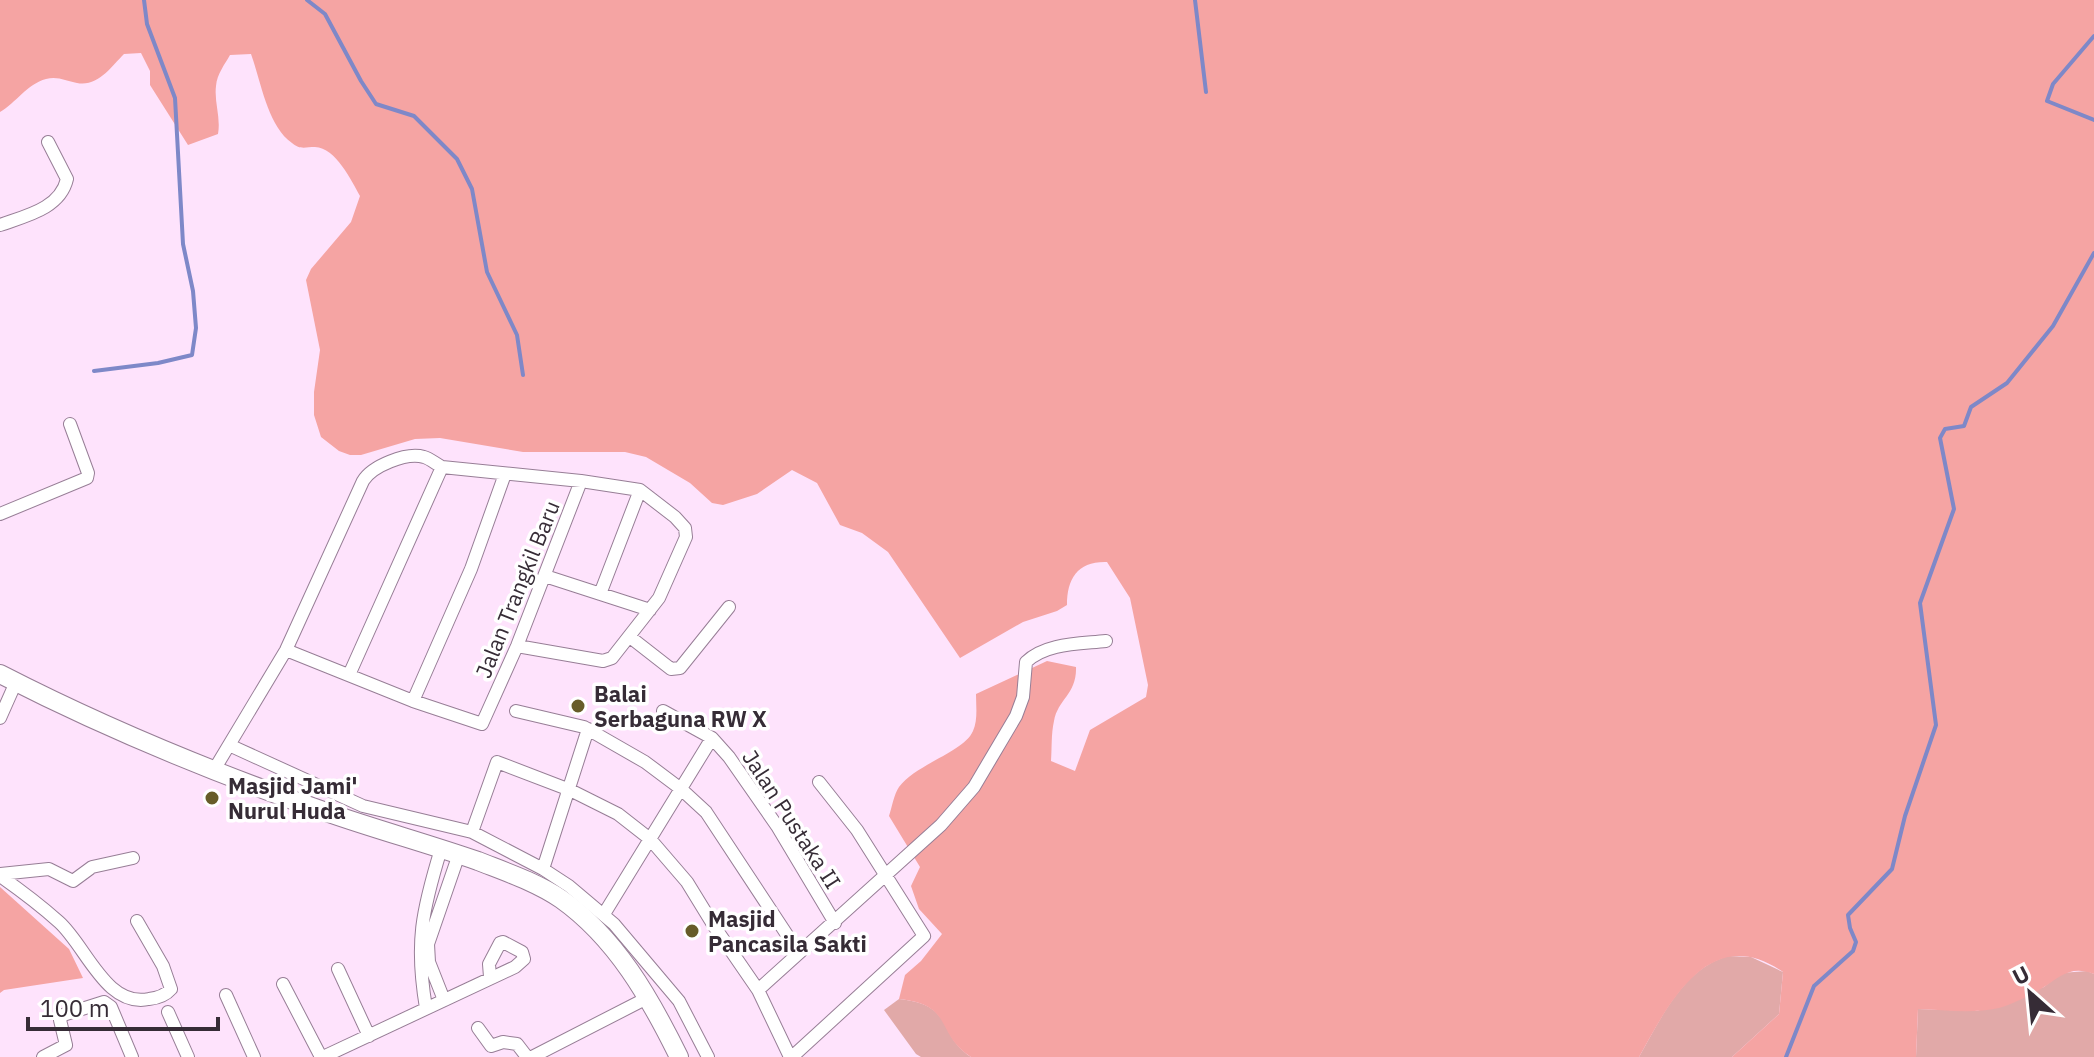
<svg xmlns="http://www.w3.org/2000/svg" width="2094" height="1057" font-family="'IBM Plex Sans',sans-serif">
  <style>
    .green { fill: #e1a9a8 }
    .forest { fill: #f5a4a3 }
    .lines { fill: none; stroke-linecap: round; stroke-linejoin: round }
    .stream { stroke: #7e88c8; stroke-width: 4 }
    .minor-casing { stroke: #977e96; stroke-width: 14 }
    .secondary-casing { stroke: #977e96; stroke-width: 20 }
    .minor { stroke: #fff; stroke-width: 12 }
    .secondary { stroke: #fff; stroke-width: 18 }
    .poi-dot { fill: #675c29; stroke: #fff; stroke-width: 3 }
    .labels { text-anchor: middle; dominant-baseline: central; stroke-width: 7; stroke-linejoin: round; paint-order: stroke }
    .street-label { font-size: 22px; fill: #362c36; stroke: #fff }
    .poi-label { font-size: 22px; font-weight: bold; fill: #362c36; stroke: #fff; text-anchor: start }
  </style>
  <rect width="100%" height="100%" fill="#fee3fc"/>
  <path class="green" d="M 1729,956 L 1751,957 L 1783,972 L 1779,1014 L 1732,1057 L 1639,1057 C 1660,1020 1684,967 1729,956 Z
    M 2087,971 L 2094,974 L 2094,1057 L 1916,1057 L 1918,1009 L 1977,1011 L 2044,987 L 2061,973 Z
    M 899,999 C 956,1005 936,1034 971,1057 L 921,1057 L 916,1054 L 884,1010 Z"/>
  <path class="forest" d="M 0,0 L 2094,0 L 2094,974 C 2071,965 2061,976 2044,987 C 2031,995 2013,1004 1999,1008 C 1973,1014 1944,1010 1918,1009 L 1916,1057 L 1732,1057 L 1779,1014 L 1783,972 C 1710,921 1669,1003 1639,1057 L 971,1057 C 934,1033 955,1005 899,999 L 905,975 L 921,961 L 942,934 L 919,909 L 911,886 L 920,867 L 889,816 C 892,807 894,794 899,787 C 916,764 964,752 973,731 C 978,720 976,706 976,694 L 1047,661 L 1076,667 C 1077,694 1058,699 1054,721 C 1051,734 1052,749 1051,761 L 1075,771 L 1090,730 L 1146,697 L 1148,685 L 1130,598 L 1107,562 C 1078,561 1067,578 1067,605 L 1057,611 L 1023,622 L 960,658 L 888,552 L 862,533 L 840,525 L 817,483 L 792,470 L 757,494 L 723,505 L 712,503 L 690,483 L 646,457 L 625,452 L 523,452 L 440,438 L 415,439 L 361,455 L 350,455 L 339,451 L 321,437 L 314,415 L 314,392 L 320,350 L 306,280 L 311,269 L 351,222 L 360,196 C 351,180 336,148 315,147 C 305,147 300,150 292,143 C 267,125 261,81 251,54 L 230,55 C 225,64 217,74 216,86 C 214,102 221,117 218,134 L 188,145 L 150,85 L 150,71 L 141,53 L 124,54 C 111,67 98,87 77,83 C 66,81 58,76 46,79 C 27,84 16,103 0,112 Z
    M 0,887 L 69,949 L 83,978 L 4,990 L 0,993 Z"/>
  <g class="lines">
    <path class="stream" d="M 307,0 L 325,14 L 361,81 L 376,104 L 414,116 L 457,159 L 472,189 L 487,272 L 517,335 L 523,375
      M 1195,0 L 1206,92
      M 2094,36 L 2053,84 L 2047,101 L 2094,120
      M 94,371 L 158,363 L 192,355 L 196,328 L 193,291 L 183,244 L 175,98 L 147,24 L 144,0
      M 1786,1057 L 1814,986 L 1853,951 L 1856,942 L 1850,928 L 1848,915 L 1892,869 L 1905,816 L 1936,725 L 1920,603 L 1954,509 L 1940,438 L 1945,429 L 1964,426 L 1971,407 L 2007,383 L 2053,326 L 2094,253"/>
    <defs>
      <path id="minor" d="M 0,225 C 25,216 60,209 67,179 L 48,142
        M 0,514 L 87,478 L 88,473 L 70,424
        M 545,576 L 650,610
        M 600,594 L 640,490
        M 630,637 L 671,669 L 680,668 L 729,607
        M 286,650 L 413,701 L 482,724 L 517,646 L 581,481
        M 349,675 L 442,467
        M 413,701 L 471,569 L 505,474
        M 516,711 L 584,727 L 645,762 L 681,789 L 706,812 L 799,953
        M 663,711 L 712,738 L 729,757 L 777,826 L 835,923
        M 0,718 L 16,682
        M 229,745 L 363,806 L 472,832 L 543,869 L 569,886 L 614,924 L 679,1001 L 708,1057
        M 214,770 L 286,650 L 363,481 C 372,466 406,452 424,457 C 429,458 436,464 442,467 L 581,481 L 640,490 L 675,517 L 685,528 L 686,537 L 659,598 L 612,658 L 603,661 L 517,646
        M 472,832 L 497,762 L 570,790 L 618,814 L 650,839 L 687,882 L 714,926 L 758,990 L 790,1057
        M 543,869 L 588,729
        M 0,874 L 49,869 L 73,881 L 92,867 L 133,858
        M 0,876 C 20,890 41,906 59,922 C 86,946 106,1008 149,999 C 158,998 165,996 171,989 L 163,966 L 137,921
        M 604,914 L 712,738
        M 338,969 L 369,1036
        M 283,984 L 321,1057
        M 758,990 L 941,825 L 974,787 L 1016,716 L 1023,697 L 1026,662 C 1046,643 1079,644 1106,641
        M 226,995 L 254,1057
        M 444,1000 L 429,962 L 428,944 L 459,854
        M 426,1008 C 415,943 422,911 441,849
        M 168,1012 L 188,1057
        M 478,1028 L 491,1046 L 503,1042 L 517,1044 L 527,1057
        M 43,1057 L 66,1045 L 60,1020 L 63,1015 L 104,1002 L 111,1007 L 132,1057
        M 323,1057 L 515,967 L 524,959 L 522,952 L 503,942 L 500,943 L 489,964 L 490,977
        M 532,1057 L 649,997
        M 792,1057 L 924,936 L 857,830 L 819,782"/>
      <path id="secondary" d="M 0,674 C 105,728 217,774 329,813 C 378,830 429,844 478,861 C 506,872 536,882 561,899 C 616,938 650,998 679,1057"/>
    </defs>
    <use href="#minor" class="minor-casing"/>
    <use href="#secondary" class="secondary-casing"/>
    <use href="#minor" class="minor"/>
    <use href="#secondary" class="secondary"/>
  </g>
  <g class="poi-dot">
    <circle cx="578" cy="706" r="8"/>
    <circle cx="212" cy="798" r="8"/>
    <circle cx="692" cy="931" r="8"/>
  </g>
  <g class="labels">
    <g class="street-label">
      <text transform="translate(517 589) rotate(-68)">Jalan Trangkil Baru</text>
      <text transform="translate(792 819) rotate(57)">Jalan Pustaka II</text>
    </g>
    <g class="poi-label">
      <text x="594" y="693">Balai<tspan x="594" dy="25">Serbaguna RW X</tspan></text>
      <text x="228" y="785">Masjid Jami'<tspan x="228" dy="25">Nurul Huda</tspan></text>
      <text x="708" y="918">Masjid<tspan x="708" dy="25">Pancasila Sakti</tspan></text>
    </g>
  </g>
  <g transform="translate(2030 993) rotate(333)" stroke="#ffffff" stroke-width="6" paint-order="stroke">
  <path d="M0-6L14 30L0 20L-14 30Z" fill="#362c36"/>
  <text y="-12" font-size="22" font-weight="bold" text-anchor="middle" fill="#362c36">U</text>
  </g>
  <path d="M28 1017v12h190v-12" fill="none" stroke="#362c36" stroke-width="4"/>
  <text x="40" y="1017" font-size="24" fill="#362c36" stroke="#ffffff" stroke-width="6" paint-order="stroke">100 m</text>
</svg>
